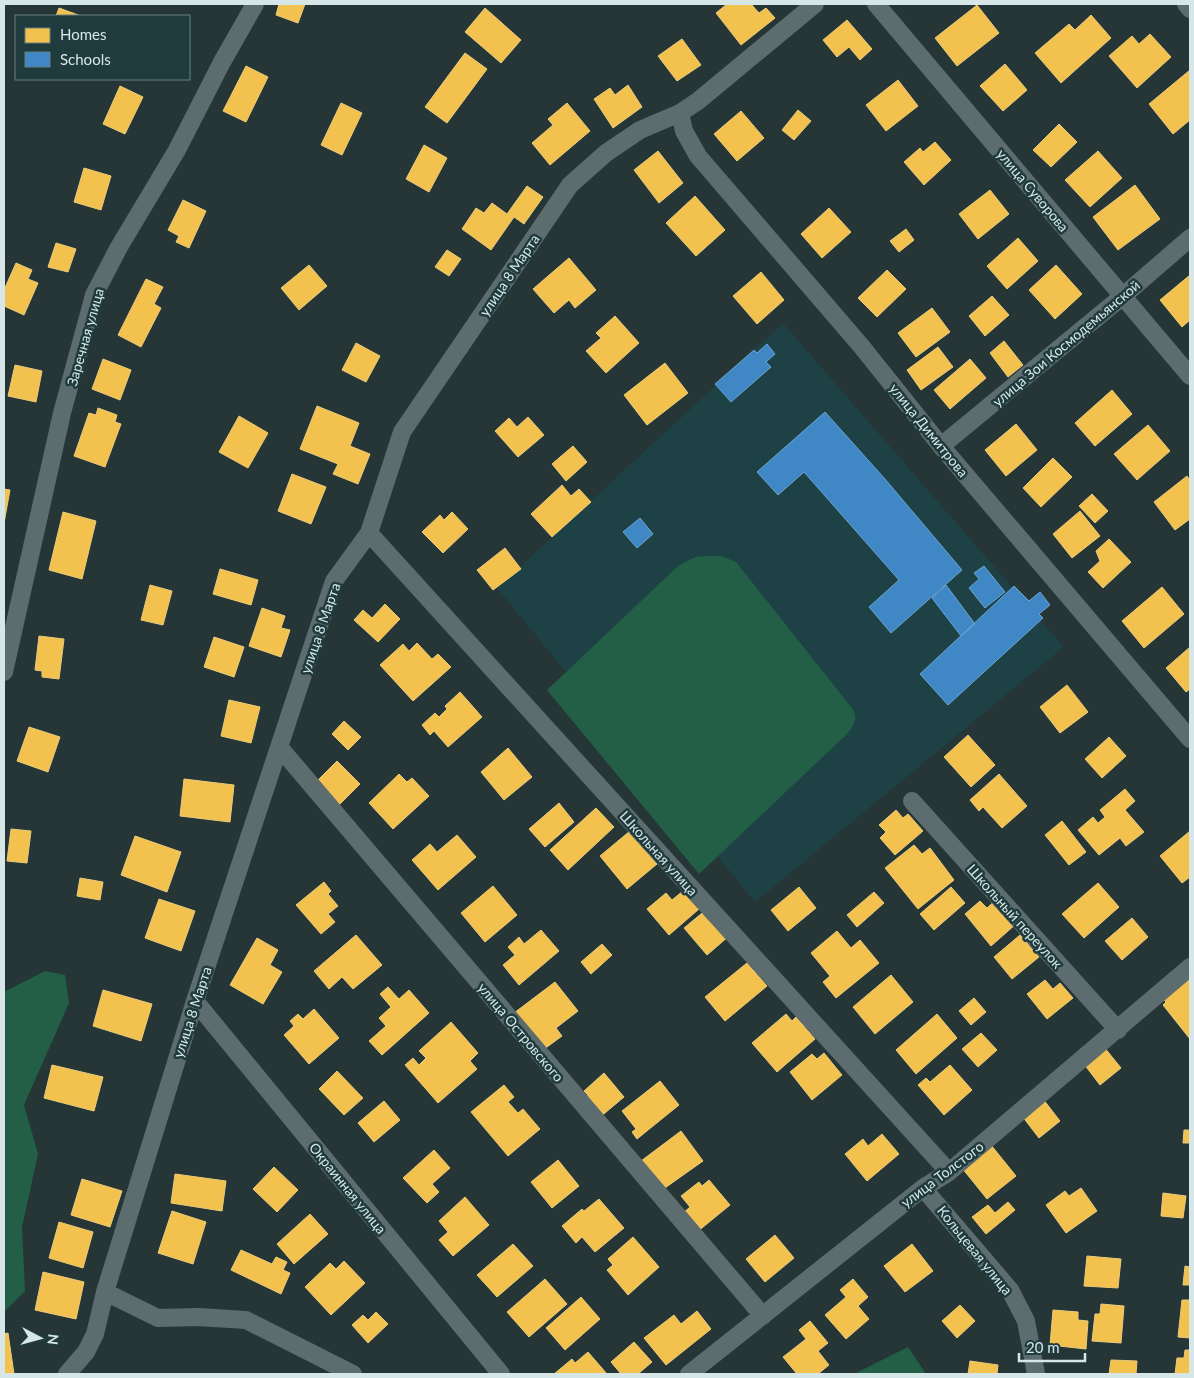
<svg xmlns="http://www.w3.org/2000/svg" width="1194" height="1378" font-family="Lato,sans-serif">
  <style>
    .built { fill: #1d4144 }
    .green { fill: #225f46 }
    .homes { fill: #f2c14e; stroke: #eacc7c }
    .schools { fill: #3f88c5; stroke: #6da4d0 }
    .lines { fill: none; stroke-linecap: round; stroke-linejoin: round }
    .minor { stroke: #5d6c6f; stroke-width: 18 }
    .labels { text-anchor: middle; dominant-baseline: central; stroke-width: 5; stroke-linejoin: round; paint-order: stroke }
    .street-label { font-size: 14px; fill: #d7e7e8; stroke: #1f3b3d }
  </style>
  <rect width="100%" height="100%" fill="#263536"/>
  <path class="built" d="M 783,323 L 1064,647 L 755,902 L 497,588 Z"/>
  <path class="green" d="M 708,556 L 722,556 L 736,562 L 852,708 C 859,718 854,726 847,734 L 699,874 L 547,690 L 678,566 L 695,557 Z
    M 45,971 L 65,975 L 69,1003 L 24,1105 L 38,1154 L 22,1227 L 25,1291 L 4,1312 L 4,992 Z
    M 908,1347 L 926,1374 L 854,1374 Z"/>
  <path class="homes" d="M 279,4 L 305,4 L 298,23 L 276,15 Z
    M 727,4 L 751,4 L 759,13 L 766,8 L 775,18 L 741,45 L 716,13 Z
    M 977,5 L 999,33 L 957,66 L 935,38 Z
    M 59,8 L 81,16 L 56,16 Z
    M 485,8 L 521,40 L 501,63 L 465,32 Z
    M 1091,15 L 1111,38 L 1061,83 L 1035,53 L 1069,24 L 1075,30 Z
    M 847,20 L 872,49 L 860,60 L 849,47 L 837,57 L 823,40 Z
    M 1150,34 L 1171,57 L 1137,88 L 1109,56 L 1132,36 L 1139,44 Z
    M 682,39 L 701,65 L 677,81 L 658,56 Z
    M 465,53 L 487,69 L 447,123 L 425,107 Z
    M 1005,64 L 1027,90 L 1003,111 L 980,86 Z
    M 246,66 L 268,77 L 246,122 L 223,111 Z
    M 1190,70 L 1190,120 L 1173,134 L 1149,104 Z
    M 898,80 L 918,106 L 886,131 L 866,105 Z
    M 628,85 L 642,107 L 613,128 L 594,99 L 610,88 L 615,95 Z
    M 120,86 L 143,97 L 125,134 L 103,124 Z
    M 341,103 L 362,113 L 342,155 L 321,145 Z
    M 567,103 L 590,131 L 550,165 L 532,143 L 553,125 L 548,119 Z
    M 798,110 L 811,121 L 794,140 L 782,130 Z
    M 741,111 L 764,138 L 737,161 L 714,134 Z
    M 1059,124 L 1077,142 L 1051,167 L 1033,150 Z
    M 935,142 L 951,160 L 924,185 L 904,162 L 920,148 L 923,152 Z
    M 424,145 L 447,158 L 429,192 L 406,179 Z
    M 658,151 L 683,183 L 659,203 L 634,170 Z
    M 1098,151 L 1122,178 L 1090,207 L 1065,180 Z
    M 84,168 L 111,176 L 101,210 L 74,202 Z
    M 1135,185 L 1160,219 L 1118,250 L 1093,217 Z
    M 527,186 L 543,197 L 524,224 L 514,217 L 491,250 L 462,229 L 476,208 L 484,213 L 492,203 L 507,214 Z
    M 990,190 L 1009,214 L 978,239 L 959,214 Z
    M 695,196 L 725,230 L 696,256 L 666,223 Z
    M 183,200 L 206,211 L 189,248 L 176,242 L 179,236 L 168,230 Z
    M 829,208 L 851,232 L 822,258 L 801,234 Z
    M 906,229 L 914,240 L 899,252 L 890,241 Z
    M 1018,238 L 1038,261 L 1007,289 L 987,266 Z
    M 56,243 L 76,249 L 68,272 L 48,267 Z
    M 447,250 L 461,259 L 449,276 L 435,267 Z
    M 569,258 L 596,290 L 575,308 L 569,300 L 554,313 L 533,289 Z
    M 16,263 L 32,270 L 28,279 L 38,283 L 24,315 L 4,306 L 4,290 Z
    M 309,265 L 327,286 L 299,310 L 281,288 Z
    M 1056,265 L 1082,294 L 1055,319 L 1029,290 Z
    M 887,270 L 906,289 L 877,317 L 858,298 Z
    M 761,272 L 784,300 L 757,324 L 733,296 Z
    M 1190,275 L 1190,320 L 1182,327 L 1160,300 Z
    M 146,279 L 163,287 L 154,304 L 161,308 L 141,347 L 118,335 Z
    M 992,296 L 1009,315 L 985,336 L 969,316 Z
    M 932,308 L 950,332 L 916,357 L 898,333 Z
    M 615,316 L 639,343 L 606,373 L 586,351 L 601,338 L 596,333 Z
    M 1004,341 L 1023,365 L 1008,377 L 990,353 Z
    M 356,343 L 380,356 L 366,382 L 342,370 Z
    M 938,347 L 953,367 L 921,390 L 907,370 Z
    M 103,359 L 131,370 L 120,400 L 92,389 Z
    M 970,359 L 986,378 L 950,409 L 934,390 Z
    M 665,363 L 688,393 L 647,425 L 624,395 Z
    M 15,365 L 42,371 L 36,402 L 8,396 Z
    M 1112,390 L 1132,414 L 1095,446 L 1075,423 Z
    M 317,406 L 359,423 L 350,446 L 370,454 L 358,484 L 333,474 L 338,464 L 300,449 Z
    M 98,408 L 117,415 L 115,422 L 121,424 L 105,467 L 74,456 L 89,413 L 96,415 Z
    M 239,416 L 268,433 L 248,468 L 219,452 Z
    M 528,417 L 544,435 L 518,457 L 495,431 L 509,418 L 517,427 Z
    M 1016,424 L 1037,450 L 1006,476 L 985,450 Z
    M 1148,425 L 1170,451 L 1137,480 L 1114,454 Z
    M 573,446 L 587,462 L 566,481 L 552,464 Z
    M 1053,458 L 1072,477 L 1041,507 L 1023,488 Z
    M 292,474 L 326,487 L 311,524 L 278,511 Z
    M 1187,476 L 1190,481 L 1190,519 L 1175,530 L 1154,502 Z
    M 562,485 L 571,496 L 579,489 L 591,502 L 552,537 L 531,514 Z
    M 4,489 L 10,490 L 4,523 Z
    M 1092,494 L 1108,511 L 1095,523 L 1079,506 Z
    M 1080,511 L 1100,536 L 1072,558 L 1053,534 Z
    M 63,512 L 96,521 L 82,579 L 49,570 Z
    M 452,512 L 468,529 L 443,553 L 422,532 L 440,515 L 444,520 Z
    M 1109,539 L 1131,562 L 1103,588 L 1088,572 L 1100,561 L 1096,551 Z
    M 505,548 L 521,569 L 493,590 L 477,570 Z
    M 220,569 L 258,580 L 251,605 L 213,594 Z
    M 150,585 L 172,591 L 163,625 L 141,620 Z
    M 1162,587 L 1184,614 L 1144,648 L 1122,621 Z
    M 385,604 L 400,619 L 378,642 L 354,620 L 363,610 L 372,618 Z
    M 262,608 L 285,616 L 281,628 L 290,630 L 281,657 L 249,646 Z
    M 39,636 L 64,639 L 59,679 L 42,677 L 42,671 L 35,670 Z
    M 214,637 L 244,647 L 234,677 L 204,667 Z
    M 417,643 L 432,659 L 438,654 L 451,667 L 413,701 L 380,665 L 403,644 L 409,651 Z
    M 1190,647 L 1190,689 L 1186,692 L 1166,668 Z
    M 1067,685 L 1088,712 L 1060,733 L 1040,707 Z
    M 460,692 L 482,717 L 448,747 L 434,731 L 430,735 L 422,725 L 435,713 L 439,717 L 447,709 L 445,706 Z
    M 229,700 L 260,707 L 251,743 L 221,736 Z
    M 344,721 L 361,737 L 348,750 L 332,734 Z
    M 29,727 L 60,737 L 48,772 L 17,761 Z
    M 968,735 L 995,765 L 971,787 L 944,757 Z
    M 1109,737 L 1126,756 L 1102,778 L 1085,759 Z
    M 508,748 L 532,777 L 504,800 L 481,772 Z
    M 337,761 L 360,784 L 336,808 L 313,785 Z
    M 399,774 L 407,782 L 412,778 L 429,796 L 393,829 L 369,803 Z
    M 999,774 L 1027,806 L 1002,828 L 983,807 L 979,811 L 970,800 Z
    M 184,779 L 234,785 L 230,822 L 180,816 Z
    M 1125,789 L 1135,801 L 1125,810 L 1144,832 L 1126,846 L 1120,838 L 1099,855 L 1078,830 L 1093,817 L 1098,823 L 1105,817 L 1100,810 Z
    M 559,803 L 574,822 L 545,847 L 529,829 Z
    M 596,808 L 614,827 L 568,870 L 550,850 Z
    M 896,810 L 903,818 L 908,814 L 923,831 L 895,855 L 880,838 L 886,832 L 879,825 Z
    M 1062,821 L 1086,852 L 1069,865 L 1045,835 Z
    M 11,829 L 31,831 L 27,863 L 7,861 Z
    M 630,831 L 657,864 L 627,889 L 600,856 Z
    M 1190,831 L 1190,877 L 1182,883 L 1160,856 Z
    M 457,835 L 476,857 L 438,890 L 412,860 L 430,844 L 437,852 Z
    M 135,836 L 181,852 L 167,892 L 121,875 Z
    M 914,845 L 922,854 L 930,848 L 954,880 L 918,909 L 885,868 Z
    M 80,878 L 103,882 L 100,900 L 77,896 Z
    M 324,882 L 331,891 L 328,894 L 338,906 L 328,914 L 335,922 L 321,934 L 296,905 Z
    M 1098,883 L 1119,907 L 1084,938 L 1062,914 Z
    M 493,886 L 517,915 L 485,942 L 461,913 Z
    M 799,887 L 816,908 L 788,931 L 771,910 Z
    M 951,887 L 965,903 L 934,930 L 920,914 Z
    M 683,891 L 699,909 L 669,935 L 647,909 L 666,893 L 672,900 Z
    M 874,892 L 884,903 L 857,927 L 847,915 Z
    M 159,899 L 195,911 L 181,951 L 145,938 Z
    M 996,900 L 1016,924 L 991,946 L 965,914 L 980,901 L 987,908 Z
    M 707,909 L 729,936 L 707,955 L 684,928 Z
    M 1132,918 L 1148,937 L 1122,960 L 1105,941 Z
    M 541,930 L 559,951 L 519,985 L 503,965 L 515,955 L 508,947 L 519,937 L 524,944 Z
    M 837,931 L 851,948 L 860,940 L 879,963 L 836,998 L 823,982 L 830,976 L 811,953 Z
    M 356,935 L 382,965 L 353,989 L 342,977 L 329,989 L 314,971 Z
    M 1020,935 L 1039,957 L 1012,979 L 994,957 Z
    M 257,938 L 278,950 L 270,965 L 282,972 L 263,1004 L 230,985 Z
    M 602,944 L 612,955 L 591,974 L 581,962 Z
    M 747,963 L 767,986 L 725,1021 L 705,997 Z
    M 891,975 L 913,1002 L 875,1034 L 853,1007 Z
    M 1190,978 L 1190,1039 L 1163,1005 L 1166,1002 L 1161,997 Z
    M 1045,980 L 1053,989 L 1060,983 L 1073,998 L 1047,1019 L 1027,994 Z
    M 555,982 L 578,1011 L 556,1028 L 562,1036 L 543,1050 L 514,1013 Z
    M 388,987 L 399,999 L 409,990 L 429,1013 L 382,1055 L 369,1041 L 386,1026 L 379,1018 L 391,1007 L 380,994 Z
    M 103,990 L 152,1004 L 141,1041 L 93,1026 Z
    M 974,998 L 986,1012 L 971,1025 L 959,1011 Z
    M 314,1009 L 339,1038 L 309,1064 L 284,1035 L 294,1026 L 290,1021 L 298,1014 L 303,1019 Z
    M 786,1014 L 792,1021 L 796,1017 L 815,1039 L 777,1072 L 752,1043 Z
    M 937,1014 L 957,1038 L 916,1074 L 896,1050 Z
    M 451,1022 L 478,1053 L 470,1061 L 477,1069 L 438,1103 L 405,1065 L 413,1058 L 419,1065 L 426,1058 L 419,1051 Z
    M 981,1033 L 997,1050 L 978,1067 L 962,1049 Z
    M 1104,1047 L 1121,1068 L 1100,1085 L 1084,1064 Z
    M 824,1053 L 842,1075 L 812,1100 L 790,1072 L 812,1054 L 817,1059 Z
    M 52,1065 L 103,1077 L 94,1111 L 44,1098 Z
    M 950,1065 L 972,1090 L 944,1115 L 918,1085 L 926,1078 L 930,1082 Z
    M 337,1071 L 363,1098 L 344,1115 L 319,1089 Z
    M 604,1073 L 624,1097 L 599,1118 L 583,1099 L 588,1095 L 584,1091 Z
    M 660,1081 L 679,1105 L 637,1139 L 632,1132 L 636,1129 L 622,1111 Z
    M 504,1085 L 514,1097 L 508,1102 L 518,1113 L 523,1109 L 540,1129 L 508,1156 L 471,1112 Z
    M 1043,1099 L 1060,1121 L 1039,1138 L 1022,1116 Z
    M 384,1101 L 400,1120 L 374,1142 L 358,1123 Z
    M 1184,1130 L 1190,1130 L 1190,1143 L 1183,1143 Z
    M 681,1131 L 703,1161 L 662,1190 L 641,1161 Z
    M 882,1134 L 899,1154 L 867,1181 L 845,1154 L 863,1139 L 868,1146 Z
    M 991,1145 L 1016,1176 L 987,1199 L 962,1168 Z
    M 434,1150 L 450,1168 L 432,1184 L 439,1192 L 427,1203 L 403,1178 Z
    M 558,1160 L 579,1186 L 552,1208 L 531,1182 Z
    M 274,1167 L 298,1190 L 277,1212 L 253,1189 Z
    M 175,1174 L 226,1181 L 222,1211 L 171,1203 Z
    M 82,1179 L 122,1191 L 110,1227 L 71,1215 Z
    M 709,1180 L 730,1205 L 697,1232 L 682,1214 L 690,1207 L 681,1196 L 699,1182 L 702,1186 Z
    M 1081,1188 L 1097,1211 L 1066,1233 L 1046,1205 L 1065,1191 L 1069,1196 Z
    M 1163,1193 L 1186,1196 L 1183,1218 L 1161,1216 Z
    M 465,1197 L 489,1225 L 453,1256 L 439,1240 L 448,1232 L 439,1221 Z
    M 599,1199 L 624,1228 L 595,1252 L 582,1237 L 576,1243 L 562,1226 L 582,1209 L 584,1211 Z
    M 1008,1202 L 1015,1210 L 986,1234 L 972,1217 L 988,1205 L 995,1213 Z
    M 172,1211 L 206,1222 L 193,1264 L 158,1253 Z
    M 310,1214 L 328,1234 L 294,1264 L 277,1244 Z
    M 59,1222 L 93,1232 L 83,1268 L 49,1258 Z
    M 775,1235 L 794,1258 L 765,1282 L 746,1259 Z
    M 633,1237 L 659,1267 L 628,1295 L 607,1270 L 613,1265 L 608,1259 Z
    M 513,1244 L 533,1266 L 497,1297 L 477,1275 Z
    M 912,1244 L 933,1271 L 905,1292 L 884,1266 Z
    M 241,1250 L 272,1264 L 276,1257 L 287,1262 L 283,1270 L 290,1273 L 281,1294 L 231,1270 Z
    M 1087,1256 L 1121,1259 L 1118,1288 L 1084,1286 Z
    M 344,1261 L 365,1283 L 331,1315 L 305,1287 L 330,1263 L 336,1269 Z
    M 1185,1266 L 1190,1267 L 1190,1285 L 1183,1285 Z
    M 43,1272 L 84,1282 L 76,1319 L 35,1310 Z
    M 545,1279 L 567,1304 L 529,1337 L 507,1312 Z
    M 853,1279 L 868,1297 L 858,1306 L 869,1319 L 846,1339 L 825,1315 L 846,1297 L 840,1290 Z
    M 581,1297 L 600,1319 L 565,1350 L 546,1328 Z
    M 1182,1300 L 1190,1300 L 1190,1338 L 1178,1337 Z
    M 1101,1304 L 1124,1306 L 1121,1343 L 1092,1341 L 1095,1314 L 1100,1314 Z
    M 960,1305 L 975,1321 L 957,1338 L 942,1321 Z
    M 1053,1310 L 1078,1312 L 1078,1320 L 1088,1321 L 1086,1349 L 1050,1345 Z
    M 697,1311 L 711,1329 L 666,1365 L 644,1338 L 674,1315 L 681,1324 Z
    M 376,1312 L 388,1324 L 368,1343 L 352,1325 L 363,1315 L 368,1320 Z
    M 810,1321 L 828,1343 L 818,1351 L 829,1365 L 818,1374 L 797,1374 L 783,1357 L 806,1339 L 799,1330 Z
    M 8,1333 L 14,1374 L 4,1374 L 4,1334 Z
    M 634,1342 L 652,1362 L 638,1374 L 621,1374 L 611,1362 Z
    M 1185,1350 L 1190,1350 L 1190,1374 L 1175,1374 L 1177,1358 L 1184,1358 Z
    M 588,1352 L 607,1374 L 554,1374 L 572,1359 L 575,1363 Z
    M 1111,1360 L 1137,1361 L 1136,1374 L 1109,1374 Z
    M 970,1361 L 998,1365 L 997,1374 L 968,1374 Z"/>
  <path class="schools" d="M 767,344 L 775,354 L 766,362 L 771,367 L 731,402 L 715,384 L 754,350 L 757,353 Z
    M 825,412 L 885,479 L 962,570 L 891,633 L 869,607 L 899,580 L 804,472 L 778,495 L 757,472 Z
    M 640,518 L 653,534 L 637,548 L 623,532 Z
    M 984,566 L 1005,592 L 985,608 L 969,588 L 979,579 L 974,573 Z
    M 946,585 L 975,624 L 961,636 L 932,598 Z
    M 1014,586 L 1029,601 L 1040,592 L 1050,605 L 1039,614 L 1043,618 L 948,705 L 920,674 Z"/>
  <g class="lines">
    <path class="minor" d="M 876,4 L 1190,376
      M 1186,4 L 1190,9
      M 680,113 L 684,131 L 698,156 L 862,347 L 941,446 L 1190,739
      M 941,446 L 1123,296 L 1190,238
      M 369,533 L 949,1172
      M 4,672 L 62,413 L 94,295 L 119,247 L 177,150 L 222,62 L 255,4
      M 280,748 L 763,1316
      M 912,801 L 1118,1030
      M 195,1001 L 501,1374
      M 923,1188 L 1010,1290 L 1026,1321 L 1036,1374
      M 105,1292 L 158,1318 L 198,1317 L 246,1320 L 353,1374
      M 67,1374 L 86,1352 L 95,1334 L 105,1292 L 195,1001 L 334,581 L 369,533 L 402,432 L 570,185 L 606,153 L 640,130 L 680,113 L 698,101 L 815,4
      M 689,1374 L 923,1188 L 949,1172 L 1190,967"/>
  </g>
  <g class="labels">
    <g class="street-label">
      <text transform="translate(1033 190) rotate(50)">улица Суворова</text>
      <text transform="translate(509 275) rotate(-56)">улица 8 Марта</text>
      <text transform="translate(85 337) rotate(-74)">Заречная улица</text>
      <text transform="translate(1066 343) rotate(-40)">улица Зои Космодемьянской</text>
      <text transform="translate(929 430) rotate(51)">улица Димитрова</text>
      <text transform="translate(320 628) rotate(-71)">улица 8 Марта</text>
      <text transform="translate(659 853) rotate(48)">Школьная улица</text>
      <text transform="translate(1015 916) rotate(48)">Школьный переулок</text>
      <text transform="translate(192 1012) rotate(-72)">улица 8 Марта</text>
      <text transform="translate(521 1032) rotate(50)">улица Островского</text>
      <text transform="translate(942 1174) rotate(-37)">улица Толстого</text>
      <text transform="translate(348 1188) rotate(51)">Окраинная улица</text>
      <text transform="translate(975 1250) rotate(51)">Кольцевая улица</text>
    </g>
  </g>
  <rect width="1194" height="1378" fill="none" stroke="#d7e7e8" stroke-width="10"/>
  <rect x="15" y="15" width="175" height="65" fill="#1f3b3d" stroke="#698081"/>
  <rect x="25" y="28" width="25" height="15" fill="#f2c14e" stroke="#698081"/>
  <text x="60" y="40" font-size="15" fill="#d7e7e8">Homes</text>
  <rect x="25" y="52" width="25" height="15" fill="#3f88c5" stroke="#698081"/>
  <text x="60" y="65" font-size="15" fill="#d7e7e8">Schools</text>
  <g transform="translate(40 1338) rotate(96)" stroke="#1f3b3d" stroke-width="4" paint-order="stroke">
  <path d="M0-4L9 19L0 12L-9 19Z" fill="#d7e7e8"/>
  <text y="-8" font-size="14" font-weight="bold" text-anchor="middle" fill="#d7e7e8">N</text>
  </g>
  <path d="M1019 1353v8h66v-8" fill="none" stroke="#d7e7e8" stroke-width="2.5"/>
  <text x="1026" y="1353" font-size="15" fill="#d7e7e8" stroke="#1f3b3d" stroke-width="4" paint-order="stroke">20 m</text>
</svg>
